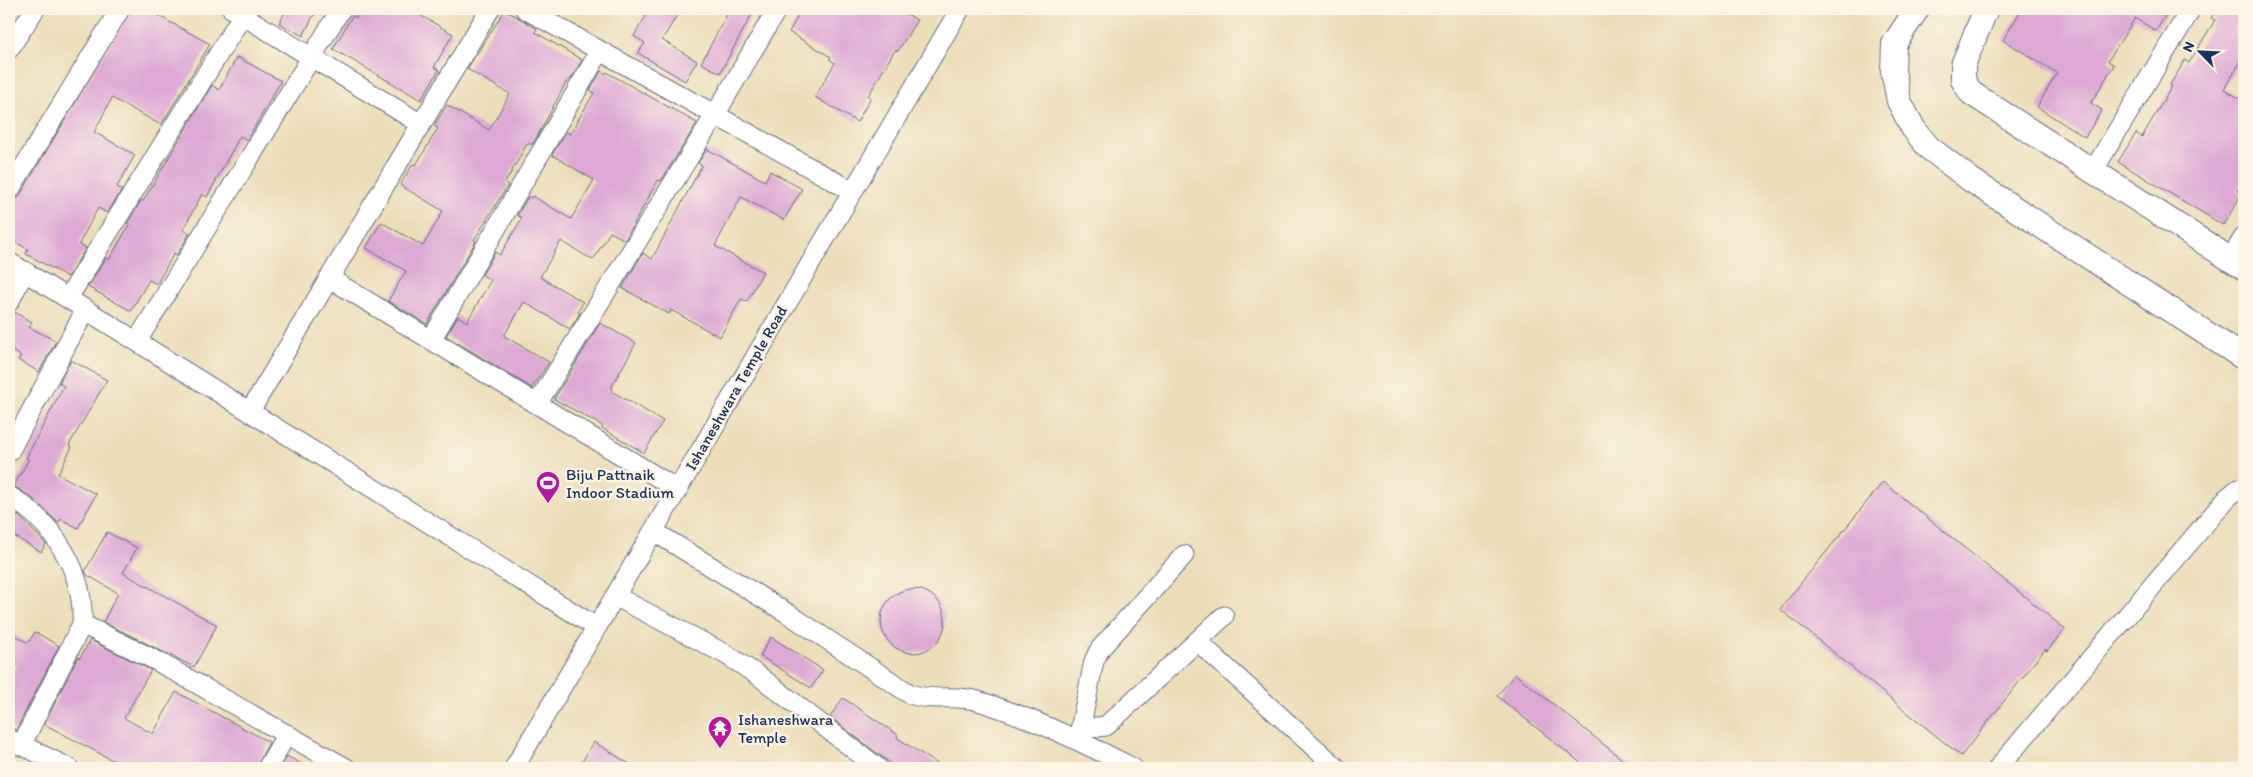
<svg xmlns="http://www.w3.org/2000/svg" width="2253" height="777" font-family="Itim,sans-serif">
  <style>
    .building { fill: #deaad5 }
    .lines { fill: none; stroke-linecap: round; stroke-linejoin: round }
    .minor-casing { stroke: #646c7e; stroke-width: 21 }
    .tertiary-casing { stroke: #646c7e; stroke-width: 26 }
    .minor { stroke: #fff; stroke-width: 19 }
    .tertiary { stroke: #fff; stroke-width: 24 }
    .labels { text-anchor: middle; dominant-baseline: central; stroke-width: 5; stroke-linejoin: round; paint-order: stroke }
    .street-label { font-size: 16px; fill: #1b2f5e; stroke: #fcf5e5 }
    .poi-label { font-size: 16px; fill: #1b2f5e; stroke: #fcf5e5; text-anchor: start }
  </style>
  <rect width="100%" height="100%" fill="#fcf5e5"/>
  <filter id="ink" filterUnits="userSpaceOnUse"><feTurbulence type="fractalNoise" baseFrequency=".02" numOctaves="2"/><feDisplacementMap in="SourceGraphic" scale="10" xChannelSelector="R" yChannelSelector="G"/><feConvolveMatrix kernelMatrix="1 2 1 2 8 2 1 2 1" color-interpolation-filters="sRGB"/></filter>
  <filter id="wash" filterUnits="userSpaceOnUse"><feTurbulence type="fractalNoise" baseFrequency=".0096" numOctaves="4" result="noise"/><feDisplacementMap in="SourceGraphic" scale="20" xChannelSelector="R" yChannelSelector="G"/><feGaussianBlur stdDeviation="1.12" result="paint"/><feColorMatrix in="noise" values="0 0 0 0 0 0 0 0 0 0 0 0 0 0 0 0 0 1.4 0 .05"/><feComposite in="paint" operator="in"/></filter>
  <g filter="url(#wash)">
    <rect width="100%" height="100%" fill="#ecddb9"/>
    <g id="blocks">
      <path class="building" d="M 131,9 L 161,9 L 157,15 L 210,44 L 161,125 L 112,98 L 94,132 L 135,155 L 117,187 L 122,190 L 107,213 L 98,208 L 79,244 L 86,248 L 68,277 L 26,254 L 28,249 L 9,239 L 9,206 L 19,197 Z
        M 287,9 L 317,9 L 303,36 L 279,23 Z
        M 361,9 L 409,9 L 453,34 L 434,67 L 439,70 L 421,100 L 333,49 L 352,16 L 356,18 Z
        M 650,9 L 681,9 L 662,40 L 697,61 L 685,81 L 638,53 L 645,43 L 634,36 Z
        M 730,9 L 742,9 L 752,14 L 720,73 L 701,63 Z
        M 802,9 L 898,9 L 917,20 L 898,51 L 895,50 L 868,96 L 871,97 L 857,122 L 815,97 L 835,63 L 829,59 L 831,57 L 789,32 Z
        M 2022,9 L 2169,9 L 2156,31 L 2135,18 L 2108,61 L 2114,65 L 2091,103 L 2102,110 L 2085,137 L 2037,107 L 2057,73 L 2003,40 Z
        M 2217,9 L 2244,9 L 2244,56 L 2224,89 L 2244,101 L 2244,179 L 2237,191 L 2242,194 L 2223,225 L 2118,162 L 2136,133 L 2142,137 L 2172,86 L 2170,85 L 2185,60 L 2189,63 L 2215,20 L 2211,18 Z
        M 505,10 L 537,29 L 535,32 L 582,60 L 571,79 L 567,81 L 533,144 L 527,144 L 505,183 L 508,185 L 474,240 L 476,241 L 427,324 L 388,301 L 406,271 L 366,248 L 381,222 L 423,246 L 443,211 L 400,185 L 413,164 L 416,165 L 438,128 L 434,126 L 447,105 L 489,130 L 510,94 L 467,69 Z
        M 237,57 L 281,81 L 247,140 L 240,136 L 207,197 L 202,194 L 183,230 L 190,233 L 177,255 L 174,253 L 157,284 L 149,280 L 131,311 L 88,287 L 106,258 L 109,260 L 129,225 L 127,224 L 141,201 L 143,201 L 212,85 L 219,90 Z
        M 601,71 L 605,74 L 606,72 L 697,123 L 661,181 L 658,180 L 625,240 L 610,232 L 593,260 L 561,241 L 540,277 L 583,302 L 578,312 L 580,313 L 570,329 L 524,302 L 504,336 L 549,362 L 532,388 L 446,336 L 458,316 L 467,322 L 491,280 L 482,275 L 495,252 L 500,255 L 522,218 L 517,215 L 528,197 L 530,198 L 532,196 L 571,219 L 594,180 L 552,155 L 566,132 L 570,134 L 594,93 L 590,90 Z
        M 707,149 L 765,181 L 770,171 L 802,189 L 784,220 L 741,197 L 715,246 L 763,272 L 747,301 L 741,299 L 720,337 L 671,310 L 669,314 L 622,288 L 643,253 L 652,259 L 702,165 L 698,163 Z
        M 14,312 L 32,322 L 29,327 L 56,341 L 39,372 L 18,360 L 21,356 L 9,349 L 9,313 Z
        M 600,323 L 636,343 L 611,388 L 613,392 L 663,421 L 644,453 L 602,428 L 603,426 L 554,399 Z
        M 71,360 L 107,380 L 69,445 L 72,447 L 58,474 L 96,494 L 78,528 L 61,519 L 58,523 L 32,498 L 14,486 L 29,459 L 26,458 L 64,386 L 59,383 Z
        M 1883,482 L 2065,629 L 2047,651 L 2045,649 L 1961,756 L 1780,609 Z
        M 18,515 L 46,544 L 41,552 L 9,533 Z
        M 107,532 L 137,548 L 123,573 L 217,625 L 194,667 L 103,622 L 118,593 L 87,575 L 85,571 Z
        M881 621a32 32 0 1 1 64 0a32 32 0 1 1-64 0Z
        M 9,631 L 28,643 L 35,632 L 59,646 L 16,730 L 9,728 L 9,679 L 17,665 L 9,660 Z
        M 771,637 L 823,670 L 811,688 L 760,656 Z
        M 90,640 L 151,670 L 124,718 L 153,734 L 176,692 L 269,742 L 256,768 L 127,768 L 44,724 L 78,657 L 80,658 Z
        M 1515,674 L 1572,719 L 1633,768 L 1587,768 L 1558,745 L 1497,696 Z
        M 843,698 L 898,735 L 897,738 L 944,768 L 889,768 L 890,763 L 830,717 Z
        M 594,742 L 636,768 L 578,768 Z
        M 287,756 L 309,768 L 280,768 Z"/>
    </g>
  </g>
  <g filter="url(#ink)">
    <use href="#blocks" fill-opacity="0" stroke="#646c7e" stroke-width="1"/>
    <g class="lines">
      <defs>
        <path id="minor" d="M 232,9 L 421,124
          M 525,9 L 852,191
          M 9,49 L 35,9
          M 2093,171 L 2191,9
          M 9,191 L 120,9
          M 2230,259 L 2244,237
          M 9,262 L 596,627
          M 329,278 L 677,489
          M 68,298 L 242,16
          M 9,302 L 25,271
          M 431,340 L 600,51
          M 137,341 L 341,9
          M 537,404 L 715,115 L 777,9
          M 250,411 L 490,9
          M 9,452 L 86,309
          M 9,496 C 53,522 85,571 82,624 L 21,746
          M 653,531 L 787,613 L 910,694 C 931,702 955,694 978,701 C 1031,717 1084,743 1133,768
          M 615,596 L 727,655 L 759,676 L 878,768
          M 82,624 L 155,660 L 346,768
          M 1197,641 L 1337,768
          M 1081,729 L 1106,726 L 1224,616
          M 9,739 L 69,768
          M 1078,740 L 1094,661 L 1100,649 L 1184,555
          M 267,768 L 287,734
          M 514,768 L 960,9
          M 1998,768 L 2227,498 L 2239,488 L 2244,488"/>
        <path id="tertiary" d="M 1917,9 L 1894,44 L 1893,71 L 1899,101 L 1913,128 L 1928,147 L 1971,180 L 2244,358
          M 1986,9 L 1963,65 L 1963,80 L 1971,93 L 2244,268"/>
      </defs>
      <use href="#minor" class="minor-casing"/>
      <use href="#tertiary" class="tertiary-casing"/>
      <use href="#minor" class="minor"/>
      <use href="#tertiary" class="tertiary"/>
    </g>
  </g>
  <defs>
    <symbol id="stadium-pin" viewBox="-11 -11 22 30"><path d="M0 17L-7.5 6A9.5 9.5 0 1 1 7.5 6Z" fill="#b5179e" stroke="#fcf5e5"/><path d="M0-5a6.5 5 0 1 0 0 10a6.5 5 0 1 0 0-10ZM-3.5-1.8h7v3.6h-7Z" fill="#fff"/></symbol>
    <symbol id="temple-pin" viewBox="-11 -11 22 30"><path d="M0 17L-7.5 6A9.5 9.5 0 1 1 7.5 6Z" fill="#b5179e" stroke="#fcf5e5"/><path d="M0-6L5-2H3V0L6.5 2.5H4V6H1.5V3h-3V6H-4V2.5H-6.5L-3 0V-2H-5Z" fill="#fff"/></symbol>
  </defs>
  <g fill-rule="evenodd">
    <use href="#stadium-pin" x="534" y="469" width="28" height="38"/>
    <use href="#temple-pin" x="706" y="714" width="28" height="38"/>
  </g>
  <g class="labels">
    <g class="street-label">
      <text transform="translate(736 388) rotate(-60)">Ishaneshwara Temple Road</text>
    </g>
    <g class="poi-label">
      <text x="566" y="474">Biju Pattnaik<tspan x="566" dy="18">Indoor Stadium</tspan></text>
      <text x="738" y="719">Ishaneshwara<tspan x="738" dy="18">Temple</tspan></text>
    </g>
  </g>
  <rect width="2253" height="777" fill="none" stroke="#fcf5e5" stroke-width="30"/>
  <g transform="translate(2200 52) rotate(294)" stroke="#fcf5e5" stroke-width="4" paint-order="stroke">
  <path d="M0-4L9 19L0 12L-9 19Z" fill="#1b2f5e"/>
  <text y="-8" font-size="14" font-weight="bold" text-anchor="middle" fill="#1b2f5e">N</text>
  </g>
</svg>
